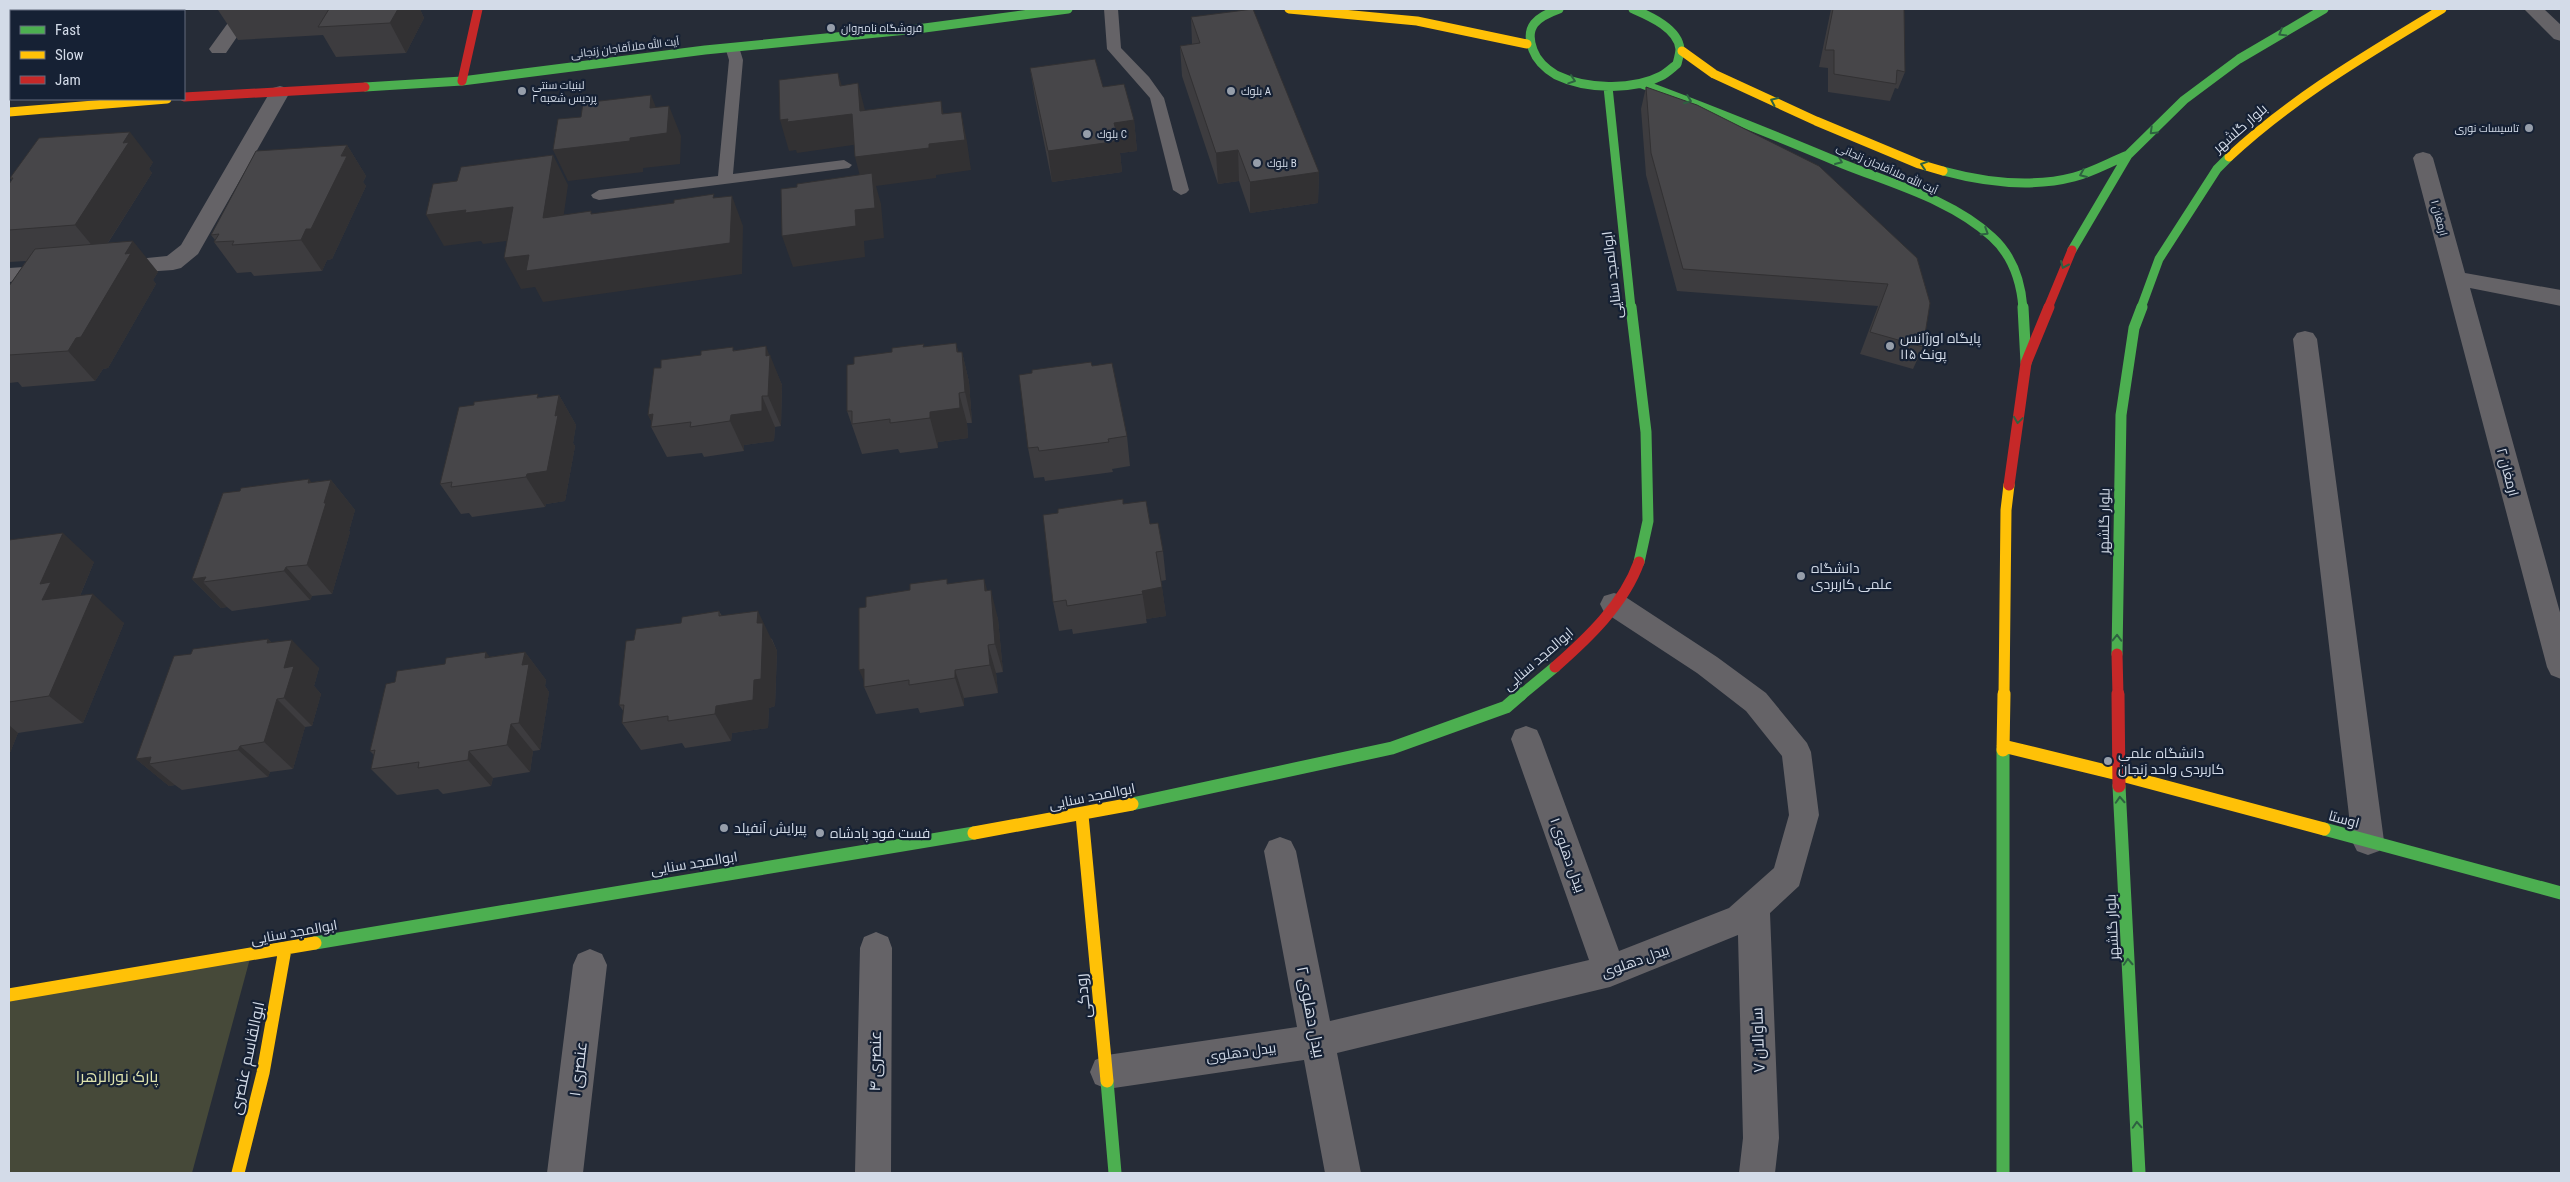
<svg xmlns="http://www.w3.org/2000/svg" width="2570" height="1182" font-family="'Roboto Condensed',Cairo,sans-serif">
  <style>
    .green { fill: #464939 }
    .lines { fill: none; stroke-linecap: round; stroke-linejoin: round }
    .lane { fill: #656367; fill-rule: evenodd }
    .street { fill: #656367; fill-rule: evenodd }
    .fast-far2 { stroke: #4caf50; stroke-width: 9 }
    .fast-far1 { stroke: #4caf50; stroke-width: 11 }
    .fast { stroke: #4caf50; stroke-width: 13 }
    .slow-far2 { stroke: #ffc107; stroke-width: 9 }
    .slow-far1 { stroke: #ffc107; stroke-width: 11 }
    .slow { stroke: #ffc107; stroke-width: 13 }
    .jam-far2 { stroke: #c62828; stroke-width: 9 }
    .jam-far1 { stroke: #c62828; stroke-width: 11 }
    .jam { stroke: #c62828; stroke-width: 13 }
    .wall { fill: #3d3c3f }
    .shaded-wall { fill: #323133 }
    .building { fill: #474649; stroke: #323133 }
    .oneway { stroke: #2e6141 }
    .poi-dot { fill: #969eaa; stroke: #162134; stroke-width: 2 }
    .labels { text-anchor: middle; dominant-baseline: central; stroke-width: 4.5; stroke-linejoin: round; paint-order: stroke }
    .far-poi-label { font-size: 11px; fill: #d3dbe8; stroke: #162134; text-anchor: start }
    .far-street-label { font-size: 11px; fill: #d3dbe8; stroke: #162134 }
    .street-label { font-size: 14px; fill: #d3dbe8; stroke: #162134 }
    .poi-label { font-size: 14px; fill: #d3dbe8; stroke: #162134; text-anchor: start }
    .near-street-label { font-size: 16px; fill: #d3dbe8; stroke: #162134 }
    .near-park-label { font-size: 16px; fill: #e0e4ae; stroke: #162134 }
  </style>
  <rect width="100%" height="100%" fill="#262c37"/>
  <path class="green" d="M 252,951 L 192,1173 L 9,1173 L 9,998 Z"/>
  <g class="lines">
    <path class="lane" d="M 1104,9 L 1118,9 L 1121,48 L 1149,77 L 1164,98 L 1189,190 L 1186,193 L 1181,195 L 1173,190 L 1150,98 L 1107,49 Z
      M 732,43 L 739,47 L 743,60 L 733,174 L 844,160 L 852,165 L 849,168 L 599,200 L 593,198 L 591,195 L 599,190 L 718,176 L 729,60 L 725,47 Z"/>
    <path class="street" d="M 238,9 L 256,9 L 226,53 L 212,53 L 209,49 Z
      M 2524,9 L 2544,9 L 2561,25 L 2561,41 L 2554,39 Z
      M 280,86 L 287,88 L 290,92 L 198,254 L 181,268 L 173,270 L 115,274 L 107,272 L 104,267 L 107,262 L 167,256 L 181,245 L 270,92 L 273,88 Z
      M 2423,152 L 2430,154 L 2433,158 L 2465,273 L 2561,290 L 2561,306 L 2470,288 L 2561,616 L 2561,679 L 2551,675 L 2547,667 L 2413,158 L 2416,154 Z
      M 55,265 L 63,267 L 66,272 L 63,277 L 9,282 L 9,268 Z
      M 2305,331 L 2313,333 L 2317,339 L 2384,841 L 2379,851 L 2368,855 L 2357,851 L 2352,841 L 2293,339 L 2297,333 Z
      M 1614,593 L 1624,596 L 1717,657 L 1766,693 L 1807,743 L 1811,752 L 1819,815 L 1799,886 L 1770,913 L 1779,1138 L 1775,1173 L 1739,1173 L 1743,1138 L 1738,935 L 1610,987 L 1337,1053 L 1361,1173 L 1325,1173 L 1304,1060 L 1107,1089 L 1095,1084 L 1090,1072 L 1095,1060 L 1107,1055 L 1297,1027 L 1264,851 L 1269,841 L 1280,837 L 1291,841 L 1296,851 L 1330,1021 L 1589,960 L 1511,739 L 1515,730 L 1526,726 L 1537,730 L 1541,739 L 1619,951 L 1729,908 L 1774,868 L 1789,815 L 1782,756 L 1746,711 L 1697,673 L 1604,612 L 1600,604 L 1604,596 Z
      M 876,932 L 888,937 L 892,948 L 891,1173 L 855,1173 L 860,948 L 864,937 Z
      M 590,949 L 602,954 L 607,965 L 583,1173 L 547,1173 L 573,965 L 578,954 Z"/>
    <path class="fast-far2" d="M 1559,9 C 1537,17 1524,26 1533,50 C 1537,61 1546,69 1556,75 C 1585,89 1632,91 1661,76 C 1667,73 1672,68 1677,64 C 1678,60 1680,53 1680,49 C 1678,28 1649,16 1633,9
      M 1642,84 C 1710,109 1776,136 1843,164 C 1893,184 1952,200 1992,237 C 2013,256 2021,282 2023,308
      M 365,87 L 462,81 L 705,50 L 917,29 L 1068,9
      M 1608,87 L 1631,308
      M 1943,171 C 1984,182 2032,188 2074,177 C 2093,172 2110,162 2128,155
      M 2072,250 L 2128,155 L 2184,100 L 2239,59 L 2324,9
      M 2141,308 L 2159,259 L 2217,169 L 2229,157"/>
    <path class="fast-far1" d="M 1631,307 L 1646,432 L 1648,521 L 1639,562
      M 2023,307 L 2026,363
      M 2117,654 L 2121,415 L 2134,328 L 2142,307
      M 1520,696 L 1555,667"/>
    <path class="fast" d="M 2003,750 L 2003,1173
      M 2119,786 L 2139,1173
      M 1132,804 L 1392,748 L 1506,707 L 1521,694
      M 2324,829 L 2561,893
      M 315,943 L 974,833
      M 1107,1081 L 1115,1173"/>
    <path class="slow-far2" d="M 1289,9 L 1417,21 L 1527,44
      M 102,11 L 103,9
      M 1682,51 L 1714,74 L 1816,121 L 1919,164 L 1943,171
      M 9,112 L 167,99
      M 2229,157 C 2293,97 2368,54 2442,9"/>
    <path class="slow-far1" d="M 2004,696 L 2006,510 L 2009,485"/>
    <path class="slow" d="M 2003,746 L 2118,774
      M 2003,750 L 2004,694
      M 2118,774 L 2324,829
      M 1082,815 L 1107,1081
      M 974,833 L 1132,804
      M 9,995 L 315,943
      M 238,1173 L 263,1073 L 285,949"/>
    <path class="jam-far2" d="M 462,81 L 478,9
      M 184,97 L 365,87
      M 2048,308 L 2072,250"/>
    <path class="jam-far1" d="M 2009,485 L 2026,363 L 2049,307
      M 2117,654 L 2118,696
      M 1555,667 C 1588,638 1624,604 1639,562"/>
    <path class="jam" d="M 2118,694 L 2119,786"/>
  </g>
  <path class="wall" d="M 219,9 L 420,9 L 424,18 L 406,53 L 336,57 L 323,35 L 238,40 L 218,10 Z
    M 1831,9 L 1904,9 L 1905,72 L 1898,89 L 1895,88 L 1890,101 L 1828,92 L 1828,68 L 1819,67 Z
    M 1191,17 L 1319,172 L 1318,203 L 1250,213 L 1239,181 L 1218,184 L 1182,76 L 1180,46 L 1192,44 Z
    M 1030,68 L 1103,87 L 1134,120 L 1137,151 L 1120,153 L 1122,172 L 1052,182 L 1035,98 Z
    M 1646,87 L 1917,258 L 1923,347 L 1913,369 L 1860,354 L 1878,306 L 1677,291 L 1646,175 L 1641,109 Z
    M 347,145 L 366,176 L 363,182 L 366,186 L 332,259 L 327,260 L 322,271 L 254,276 L 251,272 L 237,273 L 214,242 L 215,240 L 211,235 Z
    M 153,162 L 149,169 L 152,173 L 108,243 L 158,272 L 153,280 L 156,284 L 108,368 L 103,369 L 95,381 L 22,387 L 18,382 L 9,383 L 9,286 L 26,261 L 9,262 L 9,184 L 12,180 L 10,178 Z
    M 956,343 L 958,352 L 962,352 L 969,382 L 972,423 L 967,423 L 968,438 L 938,442 L 938,448 L 900,453 L 898,449 L 862,454 L 847,411 L 854,364 L 924,347 Z
    M 735,350 L 769,355 L 782,385 L 781,426 L 775,427 L 774,441 L 744,445 L 744,451 L 704,457 L 702,453 L 667,457 L 651,427 L 652,422 L 648,415 L 661,368 Z
    M 1092,366 L 1127,436 L 1130,466 L 1112,469 L 1113,472 L 1045,481 L 1044,477 L 1034,478 L 1028,448 Z
    M 559,395 L 576,425 L 573,443 L 575,446 L 565,501 L 546,504 L 545,507 L 472,517 L 469,513 L 461,514 L 440,484 L 474,405 Z
    M 331,480 L 355,510 L 349,531 L 350,532 L 332,594 L 312,596 L 310,600 L 232,611 L 227,607 L 221,608 L 192,579 L 240,491 Z
    M 1123,504 L 1150,524 L 1163,551 L 1166,580 L 1161,581 L 1166,616 L 1146,619 L 1147,623 L 1073,634 L 1072,629 L 1059,631 L 1053,602 Z
    M 9,540 L 94,562 L 80,596 L 124,623 L 83,723 L 18,733 L 9,755 Z
    M 948,584 L 988,591 L 998,619 L 1003,672 L 996,673 L 998,693 L 964,698 L 964,706 L 920,713 L 918,708 L 876,714 L 864,687 L 866,607 Z
    M 719,611 L 722,616 L 772,639 L 777,651 L 775,706 L 769,708 L 768,728 L 732,733 L 731,741 L 685,748 L 682,743 L 641,750 L 622,723 L 624,712 L 619,705 L 634,640 L 681,623 Z
    M 268,639 L 272,643 L 319,668 L 314,686 L 321,694 L 312,726 L 305,727 L 293,769 L 270,772 L 268,777 L 182,790 L 175,785 L 169,786 L 136,759 Z
    M 525,652 L 546,680 L 545,686 L 549,692 L 540,750 L 533,751 L 530,772 L 493,778 L 491,786 L 443,794 L 438,789 L 397,795 L 371,769 L 374,755 L 370,751 L 395,682 L 489,657 Z"/>
  <path class="shaded-wall" d="M 398,9 L 420,9 L 424,18 L 406,53 L 390,23 Z
    M 838,73 L 847,103 L 852,114 L 860,144 L 797,153 L 796,150 L 789,151 L 780,120 L 840,86 Z
    M 858,83 L 866,114 L 860,111 Z
    M 651,95 L 663,125 L 669,106 L 681,136 L 680,164 L 643,168 L 643,172 L 568,181 L 553,150 L 650,108 Z
    M 941,101 L 947,132 L 961,112 L 967,142 L 971,170 L 936,175 L 936,178 L 876,186 L 881,204 L 884,238 L 864,241 L 865,257 L 793,267 L 782,236 L 855,210 L 863,188 L 855,157 L 929,144 L 942,114 Z
    M 1134,120 L 1137,151 L 1120,153 L 1122,172 L 1052,182 L 1048,151 L 1114,123 Z
    M 130,132 L 153,162 L 149,169 L 152,173 L 100,255 L 75,225 Z
    M 347,145 L 366,176 L 363,182 L 366,186 L 332,259 L 327,260 L 322,271 L 301,240 Z
    M 1238,150 L 1239,181 L 1218,184 L 1216,153 Z
    M 553,155 L 568,185 L 559,248 L 543,218 Z
    M 1319,172 L 1318,203 L 1250,213 L 1250,182 Z
    M 732,196 L 743,226 L 742,274 L 543,302 L 535,287 L 521,289 L 504,258 Z
    M 513,207 L 529,238 L 483,244 L 481,241 L 444,246 L 426,215 L 466,210 Z
    M 133,241 L 158,272 L 153,280 L 156,284 L 108,368 L 103,369 L 95,381 L 68,351 Z
    M 956,343 L 963,371 L 962,352 L 969,382 L 972,423 L 965,392 L 957,352 Z
    M 766,346 L 770,357 L 770,355 L 782,385 L 781,426 L 768,396 L 766,356 Z
    M 959,393 L 967,423 L 968,438 L 938,442 L 938,448 L 930,418 L 930,412 Z
    M 559,395 L 576,425 L 573,443 L 575,446 L 565,501 L 546,504 L 545,507 L 526,477 L 555,416 Z
    M 762,396 L 775,427 L 774,441 L 744,445 L 744,451 L 730,421 L 731,415 Z
    M 653,414 L 654,427 L 648,415 Z
    M 309,479 L 325,499 L 331,480 L 355,510 L 349,531 L 350,532 L 332,594 L 307,565 L 308,483 Z
    M 63,533 L 94,562 L 76,605 L 42,600 L 40,584 Z
    M 286,567 L 312,596 L 310,600 L 284,571 Z
    M 206,577 L 203,582 L 227,607 L 221,608 L 192,579 Z
    M 984,579 L 992,607 L 991,590 L 998,619 L 1003,672 L 995,644 L 985,591 Z
    M 1162,587 L 1166,616 L 1146,619 L 1147,623 L 1142,591 Z
    M 93,594 L 124,623 L 83,723 L 49,696 Z
    M 758,611 L 777,651 L 775,706 L 769,708 L 768,728 L 732,733 L 731,741 L 715,714 L 716,706 L 757,623 Z
    M 268,639 L 287,658 L 292,640 L 319,668 L 314,686 L 321,694 L 312,726 L 284,698 L 284,668 L 267,643 Z
    M 988,645 L 996,673 L 998,693 L 990,665 Z
    M 486,652 L 507,680 L 485,658 Z
    M 525,652 L 546,680 L 545,686 L 549,692 L 540,750 L 519,723 L 522,665 Z
    M 864,669 L 866,686 L 859,670 Z
    M 955,670 L 964,698 L 964,706 L 955,678 Z
    M 277,699 L 305,727 L 293,769 L 264,742 Z
    M 511,724 L 533,751 L 530,772 L 507,745 Z
    M 9,725 L 18,733 L 9,755 Z
    M 240,746 L 270,772 L 268,777 L 238,750 Z
    M 469,751 L 493,778 L 491,786 L 468,760 Z
    M 151,757 L 149,764 L 175,785 L 169,786 L 136,759 Z"/>
  <path class="building" d="M 329,9 L 398,9 L 390,23 L 318,27 Z
    M 1253,9 L 1319,172 L 1250,182 L 1238,150 L 1216,153 L 1180,46 L 1200,43 L 1191,17 Z
    M 1833,9 L 1904,9 L 1905,72 L 1897,70 L 1896,84 L 1834,74 L 1834,50 L 1825,50 Z
    M 1095,59 L 1103,87 L 1124,84 L 1134,120 L 1114,123 L 1119,141 L 1048,151 L 1030,68 Z
    M 838,73 L 840,86 L 858,83 L 860,111 L 941,101 L 942,114 L 961,112 L 965,140 L 929,144 L 929,148 L 855,157 L 852,114 L 787,122 L 788,119 L 780,120 L 779,80 Z
    M 1646,87 L 1697,105 L 1819,166 L 1917,258 L 1930,303 L 1923,347 L 1870,332 L 1888,284 L 1683,269 L 1651,153 Z
    M 651,95 L 650,108 L 669,106 L 667,133 L 630,138 L 630,141 L 553,150 L 558,119 L 581,117 L 583,103 Z
    M 130,132 L 123,143 L 129,142 L 75,225 L 9,230 L 9,184 L 13,178 L 10,178 L 39,138 Z
    M 347,145 L 341,156 L 347,156 L 311,229 L 306,229 L 301,240 L 232,245 L 234,241 L 214,242 L 219,234 L 211,235 L 256,151 Z
    M 553,155 L 543,218 L 591,211 L 591,214 L 674,203 L 674,200 L 714,194 L 713,198 L 732,196 L 730,243 L 526,271 L 529,255 L 504,258 L 513,207 L 465,213 L 466,210 L 426,215 L 433,184 L 457,181 L 461,167 Z
    M 872,173 L 875,208 L 855,210 L 856,226 L 782,236 L 781,189 L 797,187 L 797,184 Z
    M 133,241 L 125,254 L 131,253 L 81,337 L 76,338 L 68,351 L 9,355 L 9,286 L 35,249 Z
    M 956,343 L 957,352 L 962,352 L 965,392 L 959,393 L 960,408 L 930,412 L 930,418 L 890,423 L 890,419 L 852,424 L 852,411 L 847,411 L 847,365 L 854,364 L 854,357 L 892,352 L 892,348 L 924,344 L 923,347 Z
    M 766,346 L 766,356 L 770,355 L 768,396 L 762,396 L 762,411 L 731,415 L 730,421 L 690,427 L 691,422 L 651,427 L 653,414 L 648,415 L 654,368 L 661,368 L 661,360 L 701,355 L 701,351 L 733,347 L 733,351 Z
    M 1091,362 L 1092,366 L 1112,363 L 1127,436 L 1108,439 L 1109,442 L 1039,451 L 1038,447 L 1028,448 L 1019,375 L 1032,373 L 1032,370 Z
    M 538,394 L 537,398 L 559,395 L 555,416 L 558,415 L 547,471 L 527,474 L 526,477 L 451,487 L 452,482 L 440,484 L 459,407 L 474,405 L 474,402 Z
    M 309,479 L 308,483 L 331,480 L 324,503 L 326,503 L 307,565 L 286,567 L 284,571 L 203,582 L 206,577 L 192,579 L 223,493 L 240,491 L 241,488 Z
    M 1123,499 L 1123,504 L 1146,501 L 1150,524 L 1158,523 L 1163,551 L 1156,552 L 1162,587 L 1142,591 L 1143,594 L 1067,606 L 1066,600 L 1053,602 L 1043,515 L 1058,513 L 1058,509 Z
    M 63,533 L 40,584 L 51,582 L 42,600 L 93,594 L 49,696 L 9,702 L 9,540 Z
    M 947,579 L 947,584 L 984,579 L 985,591 L 991,590 L 995,644 L 988,645 L 990,665 L 955,670 L 955,678 L 909,685 L 909,680 L 864,687 L 864,669 L 859,670 L 859,608 L 866,607 L 866,597 L 910,590 L 910,584 Z
    M 719,611 L 719,616 L 758,611 L 757,623 L 763,623 L 761,679 L 754,680 L 753,700 L 716,706 L 715,714 L 668,721 L 668,716 L 622,723 L 624,705 L 619,705 L 626,641 L 634,640 L 636,629 L 681,623 L 682,617 Z
    M 268,639 L 267,643 L 292,640 L 284,668 L 294,666 L 284,698 L 277,699 L 264,742 L 240,746 L 238,750 L 149,764 L 151,757 L 136,759 L 174,656 L 191,654 L 193,649 Z
    M 486,652 L 485,658 L 525,652 L 522,665 L 529,664 L 519,723 L 511,724 L 507,745 L 469,751 L 468,760 L 418,768 L 419,762 L 371,769 L 375,750 L 370,751 L 386,684 L 395,682 L 397,671 L 445,664 L 446,658 Z"/>
  <defs><path id="oneway-chevron" d="M-2-3.5L2.5 0L-2 3.5" fill="none" stroke-width="1.6" stroke-linecap="round" stroke-linejoin="round" transform="scale(1.25)"/></defs>
  <g class="oneway">
    <use href="#oneway-chevron" transform="translate(2282 33) rotate(150)"/>
    <use href="#oneway-chevron" transform="translate(1572 80) rotate(18)"/>
    <use href="#oneway-chevron" transform="translate(1688 100) rotate(21)"/>
    <use href="#oneway-chevron" transform="translate(1774 101) rotate(-156)"/>
    <use href="#oneway-chevron" transform="translate(2153 131) rotate(136)"/>
    <use href="#oneway-chevron" transform="translate(1839 161) rotate(23)"/>
    <use href="#oneway-chevron" transform="translate(1924 165) rotate(-162)"/>
    <use href="#oneway-chevron" transform="translate(2083 174) rotate(157)"/>
    <use href="#oneway-chevron" transform="translate(1985 232) rotate(32)"/>
    <use href="#oneway-chevron" transform="translate(2064 265) rotate(114)"/>
    <use href="#oneway-chevron" transform="translate(2018 420) rotate(98)"/>
    <use href="#oneway-chevron" transform="translate(2117 638) rotate(-89)"/>
    <use href="#oneway-chevron" transform="translate(2120 800) rotate(-93)"/>
    <use href="#oneway-chevron" transform="translate(2128 962) rotate(-93)"/>
    <use href="#oneway-chevron" transform="translate(2137 1125) rotate(-93)"/>
  </g>
  <g class="poi-dot">
    <circle cx="831" cy="28" r="5"/>
    <circle cx="522" cy="91" r="5"/>
    <circle cx="1231" cy="91" r="5"/>
    <circle cx="2529" cy="128" r="5"/>
    <circle cx="1087" cy="134" r="5"/>
    <circle cx="1257" cy="163" r="5"/>
    <circle cx="1890" cy="346" r="5"/>
    <circle cx="1801" cy="576" r="5"/>
    <circle cx="2108" cy="761" r="5"/>
    <circle cx="724" cy="828" r="5"/>
    <circle cx="820" cy="833" r="5"/>
  </g>
  <g class="labels">
    <g class="far-poi-label">
      <text x="841" y="28">فروشگاه نامبروان</text>
      <text x="532" y="85">لبنیات سنتی<tspan x="532" dy="13">پردیس شعبه ۲</tspan></text>
      <text x="1241" y="91">بلوك A</text>
      <text x="2519" y="128" text-anchor="end">تاسیسات نوری</text>
      <text x="1097" y="134">بلوك C</text>
      <text x="1267" y="163">بلوك B</text>
    </g>
    <g class="far-street-label">
      <text transform="translate(625 48) rotate(-7)">آیت الله ملاآقاجان زنجانی</text>
      <text transform="translate(1887 169) rotate(24)">آیت الله ملاآقاجان زنجانی</text>
      <text transform="translate(2439 218) rotate(75)">ارمغان ۱</text>
    </g>
    <g class="street-label">
      <text transform="translate(2240 128) rotate(-41)">بلوار گلشهر</text>
      <text transform="translate(1612 275) rotate(-97)">ابوالمجد سنایی</text>
      <text transform="translate(2508 472) rotate(75)">ارمغان ۲</text>
      <text transform="translate(2104 521) rotate(-89)">بلوار گلشهر</text>
      <text transform="translate(1538 659) rotate(-41)">ابوالمجد سنایی</text>
      <text transform="translate(1092 796) rotate(-11)">ابوالمجد سنایی</text>
      <text transform="translate(2344 819) rotate(15)">اوستا</text>
      <text transform="translate(1568 855) rotate(70)">بیدل دهلوی ۱</text>
      <text transform="translate(694 863) rotate(-9)">ابوالمجد سنایی</text>
      <text transform="translate(2112 927) rotate(-93)">بلوار گلشهر</text>
      <text transform="translate(294 932) rotate(-10)">ابوالمجد سنایی</text>
      <text transform="translate(1635 961) rotate(-20)">بیدل دهلوی</text>
      <text transform="translate(1241 1052) rotate(-8)">بیدل دهلوی</text>
    </g>
    <g class="poi-label">
      <text x="1900" y="338">پایگاه اورژانس<tspan x="1900" dy="16">۱۱۵ پونک</tspan></text>
      <text x="1811" y="568">دانشگاه<tspan x="1811" dy="16">علمی کاربردی</tspan></text>
      <text x="2118" y="753">دانشگاه علمی<tspan x="2118" dy="16">کاربردی واحد زنجان</tspan></text>
      <text x="734" y="828">پیرایش آنفیلد</text>
      <text x="830" y="833">فست فود پادشاه</text>
    </g>
    <g class="near-street-label">
      <text transform="translate(1083 996) rotate(-96)">رودکی</text>
      <text transform="translate(1311 1012) rotate(79)">بیدل دهلوی ۲</text>
      <text transform="translate(1758 1040) rotate(-92)">ساوالان ۷</text>
      <text transform="translate(247 1058) rotate(-78)">ابوالقاسم عنصری</text>
      <text transform="translate(875 1061) rotate(-89)">عنصری ۴</text>
      <text transform="translate(578 1069) rotate(-83)">عنصری ۱</text>
    </g>
    <g class="near-park-label">
      <text x="117" y="1076">پارک نورالزهرا</text>
    </g>
  </g>
  <rect width="2570" height="1182" fill="none" stroke="#d3dbe8" stroke-width="20"/>
  <rect x="10" y="10" width="175" height="90" fill="#162134" stroke="#626b7c"/>
  <rect x="20" y="26" width="25" height="8" fill="#4caf50" stroke="#626b7c"/>
  <text x="55" y="35" font-size="15" fill="#d3dbe8">Fast</text>
  <rect x="20" y="51" width="25" height="8" fill="#ffc107" stroke="#626b7c"/>
  <text x="55" y="60" font-size="15" fill="#d3dbe8">Slow</text>
  <rect x="20" y="76" width="25" height="8" fill="#c62828" stroke="#626b7c"/>
  <text x="55" y="85" font-size="15" fill="#d3dbe8">Jam</text>
</svg>
